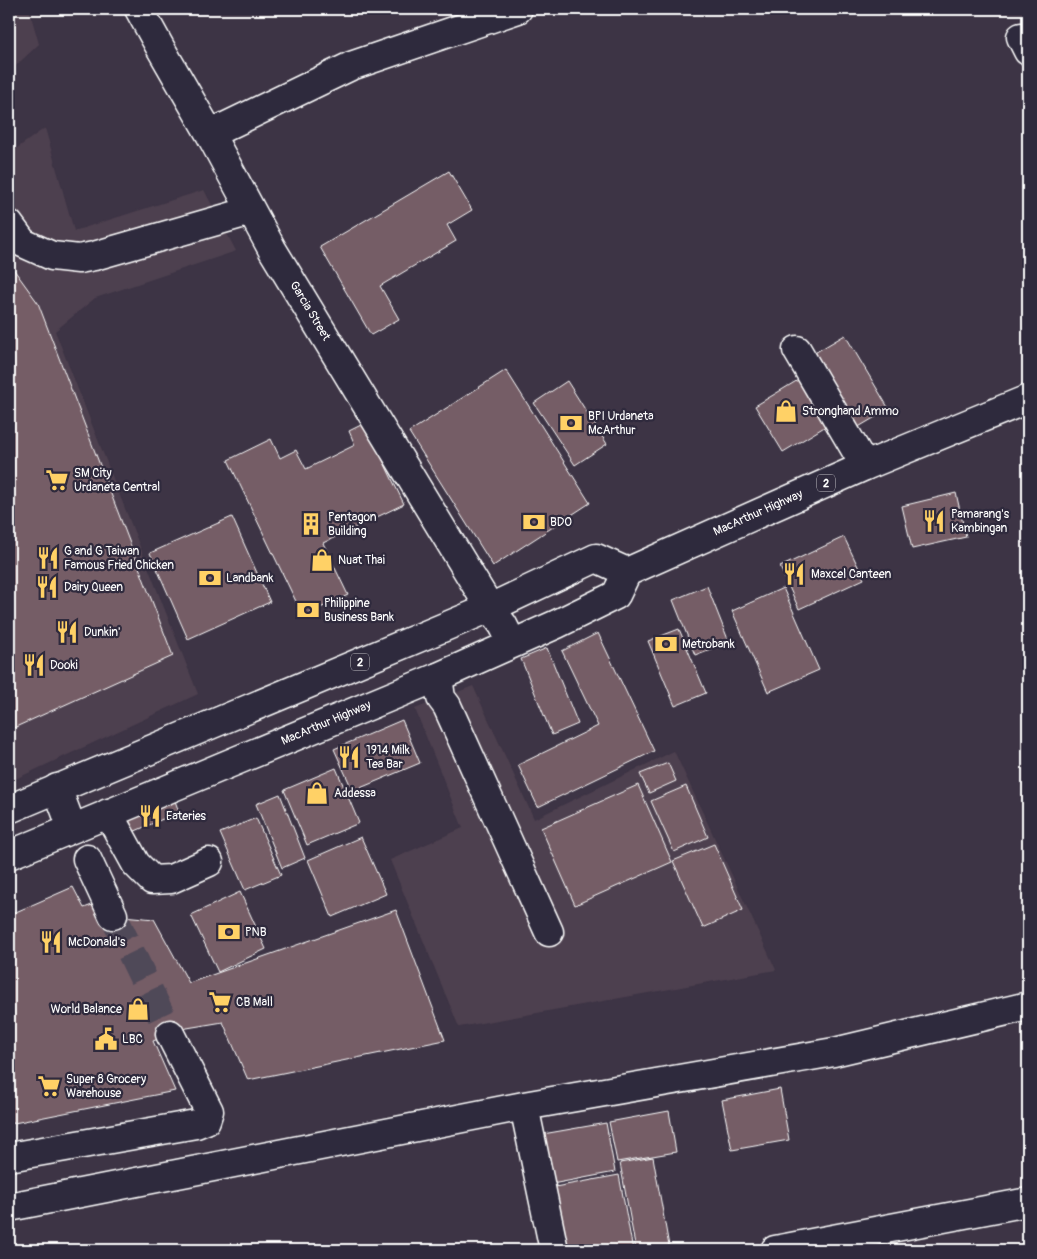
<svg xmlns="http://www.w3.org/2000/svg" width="1037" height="1259" font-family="Pangolin,sans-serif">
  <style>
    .built { fill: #4e404f }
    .building { fill: #755d66; stroke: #fff }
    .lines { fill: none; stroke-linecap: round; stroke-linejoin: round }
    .minor-tunnel { stroke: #504858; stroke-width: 28; stroke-dasharray: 28 14; stroke-linecap: butt }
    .minor-casing { stroke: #fff; stroke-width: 31 }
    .major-casing { stroke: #fff; stroke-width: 31 }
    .minor { stroke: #2f2a3d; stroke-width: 28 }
    .major { stroke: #2f2a3d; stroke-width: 28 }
    .labels { text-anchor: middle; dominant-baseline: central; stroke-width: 4.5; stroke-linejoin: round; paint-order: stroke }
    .shield { fill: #2f2a3d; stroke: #c1bfc5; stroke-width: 1 }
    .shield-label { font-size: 11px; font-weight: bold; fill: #fff }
    .street-label { font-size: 12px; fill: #fff; stroke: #2f2a3d }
    .poi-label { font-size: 12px; fill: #fff; stroke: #2f2a3d; text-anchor: start }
  </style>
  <rect width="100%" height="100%" fill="#3d3445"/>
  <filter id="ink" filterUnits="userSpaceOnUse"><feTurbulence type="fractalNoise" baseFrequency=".02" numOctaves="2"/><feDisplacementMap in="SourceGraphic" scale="10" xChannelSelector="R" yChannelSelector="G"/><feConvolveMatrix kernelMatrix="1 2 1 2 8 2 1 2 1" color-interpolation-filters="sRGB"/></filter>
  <g filter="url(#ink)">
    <path class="built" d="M 9,9 L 29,9 L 39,44 L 9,72 Z
      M 45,128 L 74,231 L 204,190 L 236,251 L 95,298 L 55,331 L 198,694 L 9,782 L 9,154 Z
      M 473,686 L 534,819 L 674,751 L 776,970 L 459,1027 L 390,860 L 463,828 L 415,709 Z"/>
    <path class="building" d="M 449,171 L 472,210 L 447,225 L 456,241 L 380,286 L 399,319 L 371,335 L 320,247 Z
      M 9,263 L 38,303 L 173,656 L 9,730 Z
      M 845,335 L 889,409 L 850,432 L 806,358 Z
      M 506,370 L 590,503 L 493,566 L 409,432 Z
      M 808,374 L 836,420 L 783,452 L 755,406 Z
      M 567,381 L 607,444 L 575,465 L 534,403 Z
      M 365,423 L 404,504 L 323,543 L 348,595 L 303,616 L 228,460 L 271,439 L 280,458 L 296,450 L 306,469 L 355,445 L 349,431 Z
      M 956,493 L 966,537 L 912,549 L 902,506 Z
      M 232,517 L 270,602 L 188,639 L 150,553 Z
      M 844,537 L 864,579 L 799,609 L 780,567 Z
      M 707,586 L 729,642 L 695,655 L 673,600 Z
      M 783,588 L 819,670 L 768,692 L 732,611 Z
      M 679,629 L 706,693 L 675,706 L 648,641 Z
      M 598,633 L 654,751 L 538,807 L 518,765 L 598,726 L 562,651 Z
      M 547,648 L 578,724 L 552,735 L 521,659 Z
      M 402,720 L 420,763 L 353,791 L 334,749 Z
      M 668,763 L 676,781 L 649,793 L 640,774 Z
      M 336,768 L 359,823 L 307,845 L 284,790 Z
      M 638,785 L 672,862 L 575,905 L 541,828 Z
      M 686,786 L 708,837 L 674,852 L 651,801 Z
      M 280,794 L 305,858 L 282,868 L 256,804 Z
      M 174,798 L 179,812 L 126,835 L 120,820 Z
      M 256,818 L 281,875 L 245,890 L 220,833 Z
      M 361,837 L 386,894 L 332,917 L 308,860 Z
      M 714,844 L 743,910 L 703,928 L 673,861 Z
      M 73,887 L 84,908 L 103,901 L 113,915 L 154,919 L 189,983 L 396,910 L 445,1040 L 248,1080 L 223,1022 L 187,1028 L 153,1041 L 175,1091 L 9,1124 L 9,915 Z
      M 240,892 L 266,949 L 218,972 L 191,915 Z
      M 780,1089 L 789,1140 L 732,1150 L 722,1100 Z
      M 669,1111 L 676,1152 L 617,1162 L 609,1122 Z
      M 606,1123 L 615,1172 L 552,1184 L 543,1134 Z
      M 653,1157 L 669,1246 L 645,1250 L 636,1250 L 620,1163 Z
      M 619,1175 L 633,1250 L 566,1250 L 555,1187 Z"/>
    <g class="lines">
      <path class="minor-tunnel" d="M 113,915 L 170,1034"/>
      <defs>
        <path id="minor" d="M 139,9 L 161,49 L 210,134 L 272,249 L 490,608 L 503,625 L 512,643
          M 1021,37 L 1028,51
          M 210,134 L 351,66 L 518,9
          M 9,224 L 23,243 L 52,256 L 79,259 L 94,256 L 251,211
          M 797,350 L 865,466
          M 438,677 L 441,698 L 447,706 L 549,932
          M 57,788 L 72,828
          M 108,813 L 136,864 L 152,880 L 171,879 L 209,862
          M 87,859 L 113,915
          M 524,1106 L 554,1250
          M 9,1157 L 196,1124 L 206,1120 L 209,1111 L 170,1034
          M 9,1207 L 524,1106 L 834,1052 L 1028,1006
          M 775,1250 L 1028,1202"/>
        <path id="major" d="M 9,809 L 490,608 L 596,558 L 627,572
          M 9,855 L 438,677 L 557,624 L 616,595 L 627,572 L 865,466 L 1028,399"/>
      </defs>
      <use href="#minor" class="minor-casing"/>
      <use href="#major" class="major-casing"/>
      <use href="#minor" class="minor"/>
      <use href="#major" class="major"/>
    </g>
  </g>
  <defs>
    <symbol id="shop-bare" viewBox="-9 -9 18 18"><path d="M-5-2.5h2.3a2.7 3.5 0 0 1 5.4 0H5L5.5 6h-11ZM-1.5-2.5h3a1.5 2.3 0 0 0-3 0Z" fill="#ffd166" stroke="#2f2a3d" stroke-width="2.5" paint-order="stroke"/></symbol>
    <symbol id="bank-bare" viewBox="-9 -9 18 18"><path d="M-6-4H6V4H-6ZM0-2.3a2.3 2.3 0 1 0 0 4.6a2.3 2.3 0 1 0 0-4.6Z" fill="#ffd166" stroke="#2f2a3d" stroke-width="2.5" paint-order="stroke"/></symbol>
    <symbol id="supermarket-bare" viewBox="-9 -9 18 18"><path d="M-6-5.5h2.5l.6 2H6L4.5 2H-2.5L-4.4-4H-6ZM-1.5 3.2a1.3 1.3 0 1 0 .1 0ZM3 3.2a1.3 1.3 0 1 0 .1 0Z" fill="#ffd166" stroke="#2f2a3d" stroke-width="2.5" paint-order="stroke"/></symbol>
    <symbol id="restaurant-bare" viewBox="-9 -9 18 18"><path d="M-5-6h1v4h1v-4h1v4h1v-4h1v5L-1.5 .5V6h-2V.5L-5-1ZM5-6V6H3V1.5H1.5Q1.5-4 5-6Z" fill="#ffd166" stroke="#2f2a3d" stroke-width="2.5" paint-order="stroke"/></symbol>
    <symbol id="building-bare" viewBox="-9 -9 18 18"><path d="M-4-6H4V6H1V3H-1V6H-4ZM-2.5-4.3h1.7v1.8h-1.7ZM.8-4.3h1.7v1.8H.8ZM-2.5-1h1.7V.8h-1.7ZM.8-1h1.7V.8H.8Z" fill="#ffd166" stroke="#2f2a3d" stroke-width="2.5" paint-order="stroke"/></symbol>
    <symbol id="civic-bare" viewBox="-9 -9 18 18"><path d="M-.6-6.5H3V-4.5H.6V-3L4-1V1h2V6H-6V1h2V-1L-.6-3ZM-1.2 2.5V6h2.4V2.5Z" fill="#ffd166" stroke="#2f2a3d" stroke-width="2.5" paint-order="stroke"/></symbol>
  </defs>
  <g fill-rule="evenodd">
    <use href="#shop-bare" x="770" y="395" width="32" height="32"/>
    <use href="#bank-bare" x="555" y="407" width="32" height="32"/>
    <use href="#supermarket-bare" x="41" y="464" width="32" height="32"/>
    <use href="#restaurant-bare" x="918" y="505" width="32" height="32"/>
    <use href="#bank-bare" x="518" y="506" width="32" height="32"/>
    <use href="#building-bare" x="295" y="508" width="32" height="32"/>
    <use href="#restaurant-bare" x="32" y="542" width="32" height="32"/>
    <use href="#shop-bare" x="306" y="544" width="32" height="32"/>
    <use href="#restaurant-bare" x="778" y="558" width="32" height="32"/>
    <use href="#bank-bare" x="194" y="562" width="32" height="32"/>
    <use href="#restaurant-bare" x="31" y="571" width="32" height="32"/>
    <use href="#bank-bare" x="292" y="594" width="32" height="32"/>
    <use href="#restaurant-bare" x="51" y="616" width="32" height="32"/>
    <use href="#bank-bare" x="650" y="628" width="32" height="32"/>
    <use href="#restaurant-bare" x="18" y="649" width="32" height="32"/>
    <use href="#restaurant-bare" x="333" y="741" width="32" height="32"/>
    <use href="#shop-bare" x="301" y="777" width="32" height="32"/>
    <use href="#restaurant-bare" x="134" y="800" width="32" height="32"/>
    <use href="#bank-bare" x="213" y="916" width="32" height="32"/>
    <use href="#restaurant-bare" x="35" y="926" width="32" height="32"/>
    <use href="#supermarket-bare" x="204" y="986" width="32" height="32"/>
    <use href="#shop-bare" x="122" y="993" width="32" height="32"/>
    <use href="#civic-bare" x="90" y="1023" width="32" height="32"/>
    <use href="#supermarket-bare" x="33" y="1070" width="32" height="32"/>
  </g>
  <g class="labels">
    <g class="shield">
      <rect x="817" y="474.5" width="18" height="17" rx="4"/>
      <rect x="351" y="653.5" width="18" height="17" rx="4"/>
    </g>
    <g class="shield-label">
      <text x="826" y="483">2</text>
      <text x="360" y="662">2</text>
    </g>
    <g class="street-label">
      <text transform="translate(310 311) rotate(59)">Garcia Street</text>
      <text transform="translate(758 513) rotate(-24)">MacArthur Highway</text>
      <text transform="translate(326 723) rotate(-23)">MacArthur Highway</text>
    </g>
    <g class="poi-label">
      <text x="802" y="411">Stronghand Ammo</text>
      <text x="588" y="416">BPI Urdaneta<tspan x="588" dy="14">McArthur</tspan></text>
      <text x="74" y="473">SM City<tspan x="74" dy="14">Urdaneta Central</tspan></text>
      <text x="951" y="514">Pamarang's<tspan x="951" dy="14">Kambingan</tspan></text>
      <text x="328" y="517">Pentagon<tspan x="328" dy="14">Building</tspan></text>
      <text x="550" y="522">BDO</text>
      <text x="64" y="551">G and G Taiwan<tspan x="64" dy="14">Famous Fried Chicken</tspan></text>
      <text x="338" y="560">Nuat Thai</text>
      <text x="811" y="574">Maxcel Canteen</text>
      <text x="226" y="578">Landbank</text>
      <text x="64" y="587">Dairy Queen</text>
      <text x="324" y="603">Philippine<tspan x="324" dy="14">Business Bank</tspan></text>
      <text x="84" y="632">Dunkin'</text>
      <text x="682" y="644">Metrobank</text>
      <text x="50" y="665">Dooki</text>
      <text x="366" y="750">1914 Milk<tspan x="366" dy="14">Tea Bar</tspan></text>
      <text x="334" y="793">Addessa</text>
      <text x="166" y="816">Eateries</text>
      <text x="245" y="932">PNB</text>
      <text x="68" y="942">McDonald's</text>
      <text x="236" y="1002">CB Mall</text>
      <text x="122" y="1009" text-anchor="end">World Balance</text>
      <text x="122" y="1039">LBC</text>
      <text x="66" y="1079">Super 8 Grocery<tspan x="66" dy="14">Warehouse</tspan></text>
    </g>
  </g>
  <rect width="1037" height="1259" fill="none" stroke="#2f2a3d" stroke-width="30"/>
  <rect x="15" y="15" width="1007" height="1229" fill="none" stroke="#fff" stroke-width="2" filter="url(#ink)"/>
</svg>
